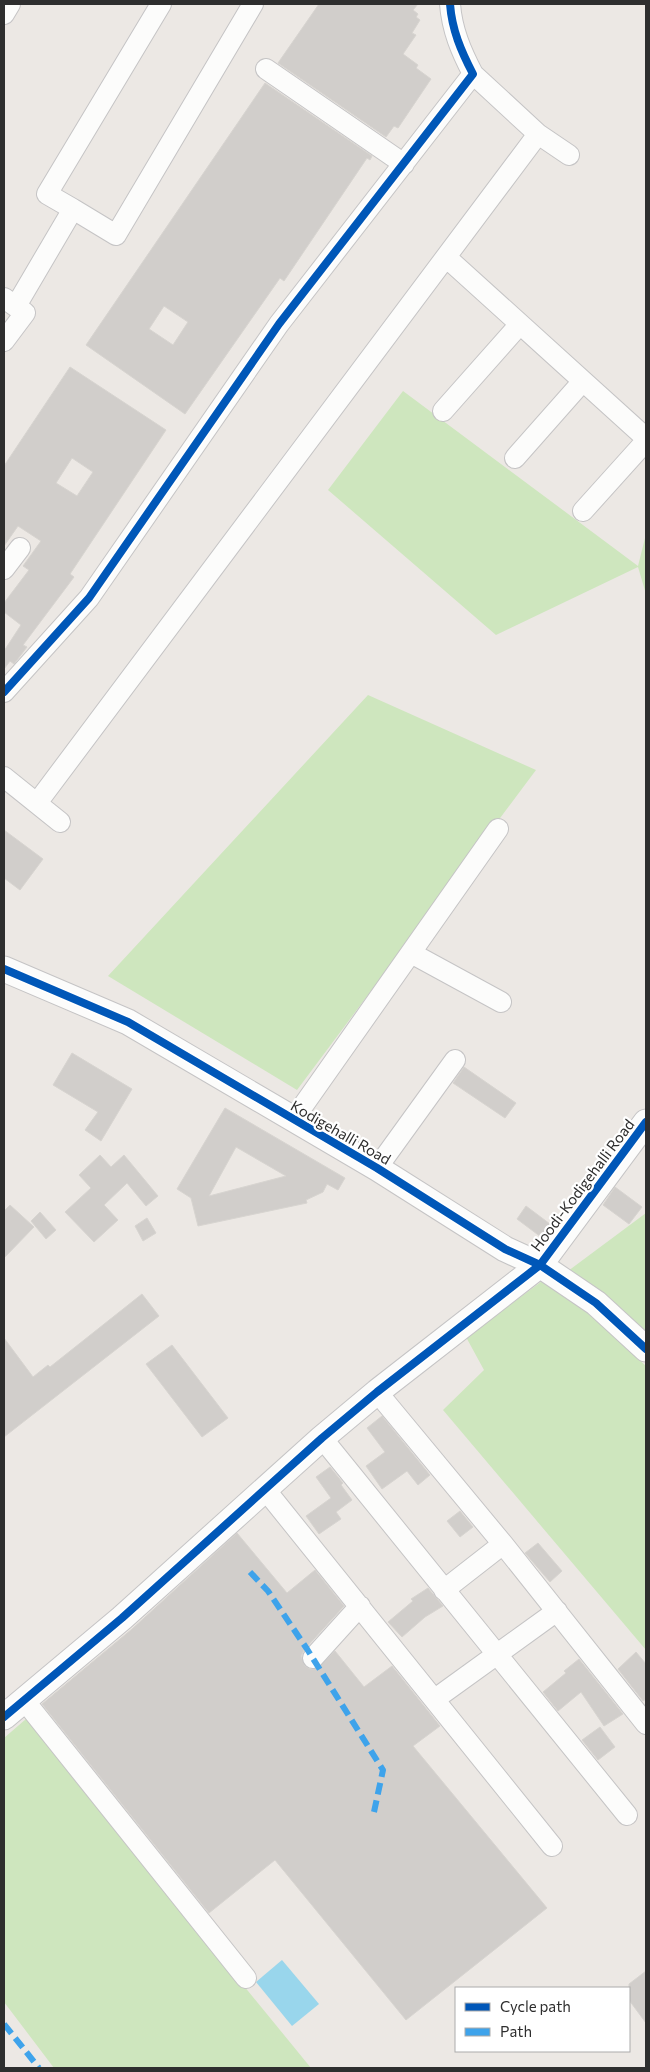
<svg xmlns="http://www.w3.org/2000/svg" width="650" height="2072" font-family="Commissioner,sans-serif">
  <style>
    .green { fill: #cee6be }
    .water { fill: #99d6ec }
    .building { fill: #d1cecb; stroke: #d7d4d0; fill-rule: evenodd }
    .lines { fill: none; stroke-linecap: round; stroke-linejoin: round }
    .minor-casing { stroke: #c5c4c5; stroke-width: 22 }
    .tertiary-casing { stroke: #c5c4c5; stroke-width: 27 }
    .minor { stroke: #fcfcfb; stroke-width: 20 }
    .tertiary { stroke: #fcfcfb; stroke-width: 25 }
    .quiet { stroke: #3ea3eb; stroke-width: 6; stroke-dasharray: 12 6; stroke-linecap: butt }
    .cycleway-casing { stroke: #fff; stroke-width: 11 }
    .cycleway { stroke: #0057b8; stroke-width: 8 }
    .labels { text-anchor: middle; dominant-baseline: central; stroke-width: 4.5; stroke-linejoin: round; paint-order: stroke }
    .street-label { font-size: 15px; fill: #2e2e2e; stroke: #fff }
  </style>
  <rect width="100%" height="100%" fill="#ece8e4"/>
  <path class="green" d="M 403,391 L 638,566 L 646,534 L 646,594 L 638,567 L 496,635 L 328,490 Z
    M 368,695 L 536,770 L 297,1090 L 108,976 Z
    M 646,1213 L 646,1339 L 568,1271 Z
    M 549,1276 L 646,1366 L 646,1650 L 443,1410 L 484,1370 L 466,1337 Z
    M 26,1719 L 311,2068 L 54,2068 L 4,2002 L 4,1738 Z"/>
  <path class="water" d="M 282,1960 L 319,2004 L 292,2026 L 256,1982 Z"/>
  <path class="building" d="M 319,4 L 418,4 L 413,10 L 418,14 L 416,17 L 420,20 L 412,33 L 416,35 L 403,54 L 418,65 L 416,68 L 431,79 L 398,128 L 394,126 L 386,137 L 278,63 Z
    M 265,83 L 372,156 L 370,160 L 367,158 L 284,281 L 280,278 L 185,414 L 86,345 ZM 164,306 L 188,322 L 173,345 L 149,329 Z
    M 70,367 L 166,430 L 70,574 L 74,577 L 23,645 L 27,647 L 14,664 L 10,661 L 4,669 L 4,651 L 21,625 L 4,612 L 4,603 L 29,570 L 23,566 L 41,541 L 18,526 L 4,546 L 4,466 ZM 72,458 L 93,472 L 77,496 L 56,483 Z
    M 4,830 L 43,859 L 20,890 L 4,878 Z
    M 72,1053 L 132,1089 L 101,1141 L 85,1130 L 98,1112 L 53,1085 Z
    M 464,1067 L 516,1103 L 505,1118 L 453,1083 Z
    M 225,1108 L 345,1178 L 338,1190 L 327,1184 L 323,1192 L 306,1200 L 307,1203 L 198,1226 L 191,1198 L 177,1189 ZM 236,1147 L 286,1176 L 209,1196 Z
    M 100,1155 L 111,1167 L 124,1155 L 158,1196 L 146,1206 L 127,1183 L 104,1205 L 118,1220 L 94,1242 L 65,1212 L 91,1188 L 79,1175 Z
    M 615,1187 L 642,1207 L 629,1224 L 603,1205 Z
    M 10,1205 L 34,1227 L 4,1258 L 4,1211 Z
    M 526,1206 L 550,1224 L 541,1237 L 517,1219 Z
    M 40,1212 L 56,1230 L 46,1239 L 31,1221 Z
    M 147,1218 L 156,1233 L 143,1241 L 135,1226 Z
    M 142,1294 L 159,1316 L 4,1437 L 4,1338 L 33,1377 L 48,1365 L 50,1367 Z
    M 172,1345 L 228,1418 L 202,1437 L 146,1364 Z
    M 382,1416 L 430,1475 L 418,1485 L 407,1471 L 382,1489 L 366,1466 L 385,1452 L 367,1428 Z
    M 330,1467 L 343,1483 L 341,1485 L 352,1500 L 336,1512 L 341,1519 L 319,1534 L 306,1516 L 331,1498 L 316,1477 Z
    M 460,1511 L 473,1527 L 460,1537 L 447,1521 Z
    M 237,1533 L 287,1593 L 315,1570 L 344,1606 L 304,1650 L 301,1656 L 305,1666 L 310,1669 L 317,1669 L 335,1651 L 364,1687 L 392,1666 L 440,1726 L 413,1746 L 547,1908 L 406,2020 L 275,1860 L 209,1913 L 42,1704 L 132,1629 Z
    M 538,1543 L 562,1571 L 550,1582 L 525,1553 Z
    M 428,1588 L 443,1606 L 425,1617 L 402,1637 L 388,1622 L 413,1601 L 411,1599 Z
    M 636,1652 L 646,1664 L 646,1699 L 643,1701 L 618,1669 Z
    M 579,1659 L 623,1714 L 604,1726 L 581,1692 L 558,1711 L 543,1692 L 566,1673 L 564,1671 Z
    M 600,1727 L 615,1747 L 598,1760 L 582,1740 Z
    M 646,1971 L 646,2023 L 629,2000 L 629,1984 Z"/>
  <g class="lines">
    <defs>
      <path id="minor" d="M 4,14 L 10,4
        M 266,69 L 404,164
        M 473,74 L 538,134 L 569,155
        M 73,209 L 116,235 L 253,4
        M 446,257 L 646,438
        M 4,298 L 25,313 L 4,341
        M 16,306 L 73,209 L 47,194 L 161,4
        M 443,411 L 520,324
        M 515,458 L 583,381
        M 583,511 L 646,441
        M 4,569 L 20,548
        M 4,692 L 89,598 L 279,324 L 473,74 C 461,51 452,30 450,4
        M 4,777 L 60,822
        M 37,803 L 538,134
        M 411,953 L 501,1002
        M 293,1120 L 498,829
        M 377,1168 L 455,1060
        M 377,1392 L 503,1544 L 646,1724
        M 322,1438 L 627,1815
        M 264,1488 L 552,1846
        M 444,1590 L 503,1544
        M 313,1658 L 360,1606
        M 435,1699 L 557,1611
        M 24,1700 L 246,1978"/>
      <path id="tertiary" d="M 4,969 L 128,1022 L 377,1168 L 505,1249 L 540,1265 L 596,1303 L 646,1349
        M 4,1717 L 122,1618 L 322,1438 L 377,1392 L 540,1265 L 646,1122"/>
    </defs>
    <use href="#minor" class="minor-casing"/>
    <use href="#tertiary" class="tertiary-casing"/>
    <use href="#minor" class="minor"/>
    <use href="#tertiary" class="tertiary"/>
    <path class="quiet" d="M 250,1572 L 268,1591 L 307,1649 L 383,1770 L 374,1812
      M 4,2024 L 39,2068"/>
    <defs>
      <path id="cycleway" d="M 4,692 L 89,598 L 279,324 L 473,74 C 461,51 452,30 450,4
        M 4,969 L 128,1022 L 377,1168 L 505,1249 L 540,1265 L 596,1303 L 646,1349
        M 4,1717 L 122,1618 L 322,1438 L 377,1392 L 540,1265 L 646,1122"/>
    </defs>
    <use href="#cycleway" class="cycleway-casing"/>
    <use href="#cycleway" class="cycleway"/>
  </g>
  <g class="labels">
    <g class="street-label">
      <text transform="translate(341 1132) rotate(30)">Kodigehalli Road</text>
      <text transform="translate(582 1185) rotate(-53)">Hoodi-Kodigehalli Road</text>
    </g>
  </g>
  <rect width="650" height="2072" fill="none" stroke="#2e2e2e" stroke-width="10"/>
  <rect x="455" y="1987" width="175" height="65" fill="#ffffff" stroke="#ababab"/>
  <rect x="465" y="2003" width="25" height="8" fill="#0057b8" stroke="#ababab"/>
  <text x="500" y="2012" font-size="15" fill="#2e2e2e">Cycle path</text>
  <rect x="465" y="2028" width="25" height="8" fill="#3ea3eb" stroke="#ababab"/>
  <text x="500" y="2037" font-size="15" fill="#2e2e2e">Path</text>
</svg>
